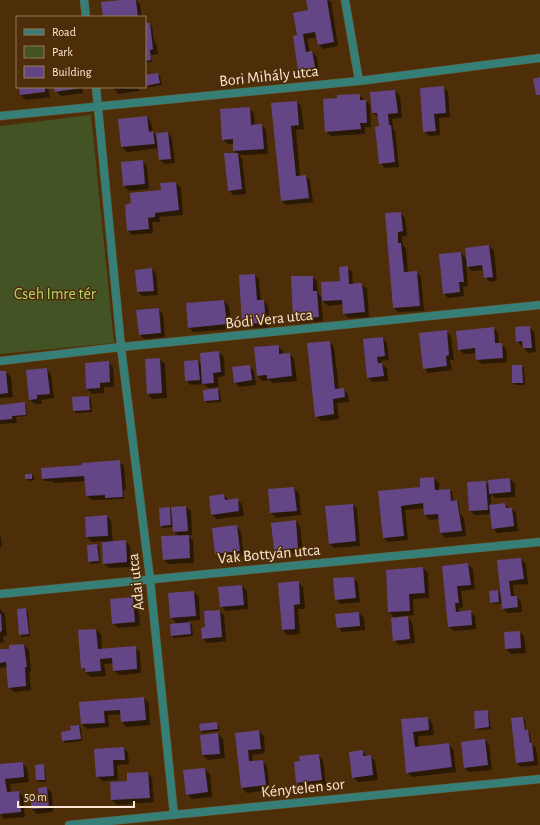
<svg xmlns="http://www.w3.org/2000/svg" width="540" height="825" font-family="'Alegreya Sans',sans-serif">
  <style>
    .green { fill: #445324 }
    .shadow { fill: #0007 }
    .building { fill: #644686 }
    .lines { fill: none; stroke-linecap: round; stroke-linejoin: round }
    .street-casing { stroke: #6a4c29; stroke-width: 9 }
    .street { stroke: #367f76; stroke-width: 8 }
    .labels { text-anchor: middle; dominant-baseline: central; stroke-width: 3; stroke-linejoin: round; paint-order: stroke }
    .street-label { font-size: 16px; fill: #fce7d4; stroke: #4e2e09 }
    .park-label { font-size: 16px; fill: #b0d36c; stroke: #4e2e09 }
  </style>
  <rect width="100%" height="100%" fill="#4e2e09"/>
  <path class="green" d="M 91,115 L 114,343 L 0,354 L 0,126 Z"/>
  <path class="shadow" d="M 130,0 L 136,0 L 140,4 L 142,17 L 104,17 Z
    M 307,0 L 331,1 L 338,46 L 323,49 L 318,44 L 317,37 L 307,39 L 310,52 L 312,52 L 317,57 L 319,72 L 304,74 L 299,69 L 298,36 L 309,11 Z
    M 145,24 L 150,24 L 152,26 L 154,41 L 156,43 L 158,54 L 151,55 L 152,62 L 145,63 Z
    M 158,74 L 160,76 L 162,85 L 149,87 L 146,85 L 145,76 Z
    M 20,87 L 48,87 L 50,97 L 26,100 L 21,95 Z
    M 55,87 L 82,87 L 83,93 L 61,96 L 56,91 Z
    M 113,87 L 139,87 L 139,91 L 118,94 Z
    M 443,87 L 448,92 L 450,117 L 439,118 L 440,135 L 429,136 L 424,131 Z
    M 395,91 L 400,96 L 402,118 L 392,119 L 393,128 L 395,131 L 399,167 L 385,168 L 380,163 L 379,118 L 373,113 Z
    M 359,95 L 370,105 L 371,127 L 365,127 L 365,134 L 331,136 L 326,131 Z
    M 297,102 L 301,106 L 304,129 L 296,130 L 300,176 L 306,176 L 310,180 L 313,202 L 286,205 L 282,201 L 272,104 Z
    M 249,108 L 254,113 L 255,126 L 262,125 L 266,130 L 268,154 L 239,155 L 242,159 L 246,194 L 233,195 L 229,190 L 238,154 L 234,151 L 234,144 L 228,144 L 223,140 Z
    M 147,117 L 151,122 L 153,132 L 157,137 L 168,133 L 172,138 L 175,163 L 165,164 L 160,160 L 159,148 L 127,152 L 122,147 L 119,120 Z
    M 143,161 L 147,166 L 149,189 L 129,191 L 124,186 L 122,163 Z
    M 176,183 L 181,188 L 183,215 L 159,217 L 160,222 L 152,222 L 153,233 L 133,235 L 128,231 L 162,191 Z
    M 401,213 L 405,218 L 407,236 L 402,236 L 403,245 L 406,248 L 408,273 L 417,272 L 421,277 L 424,311 L 398,312 L 394,308 L 386,214 Z
    M 489,246 L 494,251 L 497,281 L 490,282 L 485,277 L 484,270 L 472,271 L 466,265 L 468,286 L 463,287 L 464,296 L 448,298 L 444,293 L 461,253 L 467,259 Z
    M 347,267 L 352,272 L 353,285 L 362,284 L 367,289 L 369,317 L 349,318 L 344,314 L 343,304 L 328,306 L 321,299 L 323,321 L 298,323 L 294,318 L 312,277 L 317,281 L 318,293 L 323,299 L 341,282 Z
    M 152,269 L 156,274 L 158,295 L 142,296 L 138,292 Z
    M 255,275 L 259,279 L 261,301 L 264,301 L 268,306 L 270,327 L 248,328 L 243,324 Z
    M 224,301 L 229,306 L 231,329 L 193,332 L 189,327 Z
    M 158,309 L 163,314 L 165,337 L 145,339 L 140,335 Z
    M 529,327 L 534,332 L 536,352 L 528,353 L 524,348 L 524,346 L 522,346 L 517,341 Z
    M 493,328 L 498,332 L 499,344 L 501,344 L 506,349 L 507,362 L 482,364 L 477,360 L 477,353 L 464,354 L 459,349 Z
    M 446,331 L 451,336 L 454,360 L 450,360 L 452,370 L 428,373 L 424,368 Z
    M 383,338 L 387,343 L 389,360 L 381,361 L 381,364 L 387,368 L 388,381 L 373,382 L 368,378 Z
    M 330,342 L 334,347 L 339,390 L 343,389 L 348,394 L 349,402 L 337,403 L 339,419 L 321,421 L 316,416 Z
    M 278,346 L 283,351 L 283,355 L 290,354 L 294,359 L 297,381 L 273,383 L 270,380 L 262,381 L 258,376 L 255,348 Z
    M 219,352 L 224,357 L 225,376 L 218,377 L 218,387 L 208,388 L 204,384 L 191,385 L 186,380 L 198,361 L 202,365 Z
    M 160,359 L 165,364 L 167,398 L 152,399 L 148,394 L 146,360 Z
    M 108,362 L 113,367 L 114,387 L 104,387 L 104,393 L 92,394 L 87,389 L 86,364 Z
    M 249,366 L 254,371 L 256,385 L 239,387 L 235,382 Z
    M 522,366 L 524,368 L 525,385 L 515,385 L 513,383 Z
    M 47,369 L 51,374 L 54,398 L 41,400 L 42,404 L 35,404 L 30,400 Z
    M 0,372 L 6,372 L 11,377 L 13,397 L 0,398 Z
    M 218,389 L 220,392 L 221,402 L 207,403 L 205,401 Z
    M 89,397 L 91,399 L 92,412 L 76,413 L 74,411 Z
    M 24,403 L 26,405 L 27,416 L 16,417 L 17,423 L 0,424 L 0,406 Z
    M 119,461 L 124,466 L 126,489 L 124,490 L 124,499 L 92,500 L 87,496 L 86,481 L 55,483 L 52,481 L 45,481 L 43,479 L 42,469 Z
    M 32,475 L 34,477 L 34,480 L 28,481 L 26,478 Z
    M 434,478 L 439,483 L 439,490 L 450,490 L 452,492 L 453,501 L 457,501 L 459,503 L 460,514 L 464,518 L 466,536 L 445,538 L 441,533 L 439,519 L 430,520 L 425,515 L 424,508 L 405,510 L 408,540 L 388,542 L 384,538 L 379,492 L 422,488 Z
    M 510,479 L 515,484 L 515,497 L 495,498 L 491,494 L 491,505 L 505,504 L 510,509 L 512,509 L 516,513 L 518,531 L 497,533 L 493,528 L 491,514 L 475,515 L 470,511 L 485,482 L 489,486 Z
    M 294,488 L 299,493 L 301,515 L 276,518 L 271,513 Z
    M 224,495 L 228,500 L 237,500 L 242,504 L 244,516 L 217,519 L 212,515 Z
    M 353,505 L 357,509 L 360,546 L 334,548 L 329,543 Z
    M 186,507 L 191,511 L 192,535 L 188,536 L 193,540 L 194,563 L 168,564 L 164,560 L 179,536 L 174,532 L 174,527 L 163,528 L 161,526 L 170,508 L 173,511 Z
    M 107,516 L 111,521 L 113,542 L 125,541 L 130,546 L 132,567 L 109,568 L 104,564 L 103,541 L 92,542 L 87,537 Z
    M 296,521 L 300,526 L 303,552 L 280,554 L 275,549 Z
    M 236,526 L 241,531 L 244,556 L 221,559 L 216,554 Z
    M 0,533 L 2,547 L 0,547 Z
    M 88,545 L 97,545 L 99,547 L 100,563 L 91,564 L 89,562 Z
    M 521,559 L 526,564 L 528,584 L 513,585 L 514,597 L 517,597 L 521,602 L 522,612 L 508,613 L 503,609 L 502,603 L 493,604 L 491,602 L 498,591 L 501,595 Z
    M 468,564 L 473,569 L 475,589 L 461,591 L 463,607 L 459,608 L 460,612 L 470,612 L 475,616 L 476,629 L 454,631 L 449,627 L 443,567 Z
    M 423,568 L 428,573 L 429,598 L 413,599 L 414,615 L 406,616 L 412,622 L 415,643 L 399,645 L 394,640 L 405,616 L 394,617 L 389,612 Z
    M 353,578 L 358,583 L 360,602 L 341,604 L 336,599 Z
    M 298,582 L 303,587 L 305,609 L 298,609 L 300,634 L 287,635 L 283,630 Z
    M 242,586 L 247,591 L 248,609 L 226,611 L 221,606 Z
    M 194,592 L 199,597 L 200,620 L 188,621 L 192,625 L 193,636 L 174,638 L 172,636 L 171,624 L 177,624 L 171,617 Z
    M 133,598 L 138,603 L 140,626 L 118,628 L 113,623 Z
    M 0,609 L 5,614 L 7,636 L 3,636 L 4,642 L 0,643 Z
    M 26,610 L 28,612 L 30,636 L 22,637 L 20,634 Z
    M 219,611 L 224,615 L 226,641 L 207,643 L 202,638 L 206,628 Z
    M 359,613 L 364,618 L 365,630 L 342,632 L 338,627 L 337,615 Z
    M 96,630 L 101,634 L 102,650 L 135,648 L 140,652 L 141,673 L 119,675 L 114,671 L 113,663 L 104,664 L 106,676 L 91,677 L 82,668 Z
    M 519,632 L 524,636 L 526,653 L 511,654 L 506,649 Z
    M 24,645 L 29,650 L 31,672 L 29,672 L 31,690 L 14,692 L 9,687 L 7,667 L 0,668 L 0,650 L 10,650 Z
    M 144,698 L 149,703 L 150,725 L 127,727 L 122,722 L 122,714 L 108,715 L 109,727 L 87,729 L 82,724 L 80,703 Z
    M 487,711 L 489,713 L 491,729 L 478,730 L 476,728 Z
    M 428,718 L 432,722 L 434,735 L 418,736 L 419,748 L 449,745 L 453,749 L 456,772 L 412,777 L 407,772 L 402,720 Z
    M 523,718 L 525,720 L 526,731 L 528,731 L 530,733 L 531,743 L 536,748 L 538,765 L 521,767 L 517,762 Z
    M 217,724 L 219,726 L 219,731 L 203,733 L 201,731 Z
    M 79,726 L 81,728 L 82,741 L 65,743 L 63,741 Z
    M 259,731 L 264,736 L 265,753 L 252,755 L 253,762 L 262,761 L 267,766 L 270,790 L 247,793 L 242,788 L 236,734 Z
    M 218,734 L 223,739 L 225,758 L 208,760 L 203,755 Z
    M 485,740 L 489,744 L 492,770 L 469,772 L 465,768 Z
    M 124,748 L 128,753 L 129,764 L 117,765 L 118,780 L 102,781 L 97,776 Z
    M 362,751 L 367,756 L 370,756 L 375,761 L 378,780 L 358,782 L 353,778 Z
    M 318,755 L 323,760 L 326,785 L 302,787 L 297,782 Z
    M 22,763 L 27,768 L 29,782 L 10,784 L 11,793 L 18,792 L 23,796 L 25,817 L 5,819 L 0,814 L 0,765 Z
    M 43,765 L 45,767 L 46,782 L 39,782 L 37,780 Z
    M 205,769 L 210,774 L 212,797 L 192,799 L 187,794 Z
    M 148,773 L 152,778 L 154,802 L 117,805 L 112,800 L 128,782 Z
    M 47,788 L 52,793 L 53,812 L 37,814 L 32,809 Z"/>
  <path class="building" d="M 121,0 L 136,0 L 138,17 L 103,17 L 101,2 Z
    M 306,0 L 327,0 L 334,42 L 318,45 L 315,32 L 303,34 L 306,52 L 312,51 L 315,67 L 298,70 L 293,36 L 297,35 L 293,13 L 308,10 Z
    M 145,23 L 150,23 L 153,49 L 150,50 L 151,60 L 145,61 Z
    M 158,73 L 160,83 L 145,86 L 145,75 Z
    M 540,77 L 540,95 L 536,95 L 533,79 Z
    M 444,86 L 446,113 L 434,114 L 436,131 L 423,132 L 420,88 Z
    M 19,87 L 45,87 L 45,92 L 20,95 Z
    M 54,87 L 81,87 L 81,88 L 55,92 Z
    M 395,90 L 398,113 L 388,114 L 389,125 L 391,125 L 395,162 L 379,164 L 375,127 L 379,126 L 377,113 L 372,113 L 370,92 Z
    M 360,94 L 360,100 L 366,100 L 367,123 L 360,123 L 361,129 L 325,132 L 323,99 L 337,98 L 337,95 Z
    M 297,101 L 299,125 L 291,126 L 296,176 L 306,175 L 309,198 L 281,201 L 271,103 Z
    M 250,107 L 251,125 L 262,124 L 264,149 L 233,151 L 233,139 L 222,140 L 220,109 Z
    M 147,116 L 149,132 L 153,131 L 155,144 L 121,147 L 118,119 Z
    M 168,132 L 171,159 L 159,160 L 156,133 Z
    M 224,153 L 238,153 L 242,189 L 228,191 Z
    M 143,160 L 145,184 L 123,186 L 121,162 Z
    M 176,182 L 179,210 L 155,213 L 155,217 L 148,218 L 149,229 L 127,231 L 125,205 L 131,203 L 130,193 L 161,190 L 160,183 Z
    M 401,212 L 403,231 L 398,232 L 398,243 L 401,243 L 404,272 L 417,271 L 420,306 L 393,308 L 385,213 Z
    M 489,245 L 493,277 L 484,278 L 482,265 L 467,267 L 465,248 Z
    M 461,252 L 464,282 L 459,282 L 460,292 L 443,294 L 439,254 Z
    M 348,266 L 349,284 L 362,283 L 365,312 L 343,314 L 342,300 L 322,301 L 321,282 L 340,281 L 339,267 Z
    M 152,268 L 154,291 L 137,292 L 135,270 Z
    M 255,274 L 257,300 L 264,300 L 266,323 L 242,324 L 239,275 Z
    M 291,276 L 313,276 L 313,291 L 317,291 L 319,317 L 293,319 Z
    M 224,300 L 227,324 L 188,328 L 186,303 Z
    M 159,308 L 161,333 L 139,335 L 136,310 Z
    M 530,326 L 532,348 L 523,348 L 522,341 L 516,342 L 515,327 Z
    M 494,327 L 495,343 L 502,343 L 503,358 L 476,360 L 475,348 L 458,350 L 456,331 Z
    M 447,330 L 449,355 L 446,356 L 447,366 L 423,369 L 419,333 Z
    M 383,337 L 385,356 L 377,357 L 378,363 L 382,363 L 384,376 L 367,378 L 363,339 Z
    M 330,341 L 335,389 L 344,388 L 345,397 L 333,399 L 334,414 L 315,417 L 307,343 Z
    M 279,345 L 279,354 L 290,353 L 292,376 L 267,379 L 267,375 L 257,376 L 254,347 Z
    M 219,351 L 221,372 L 213,373 L 214,383 L 202,384 L 200,353 Z
    M 160,358 L 162,393 L 147,394 L 145,359 Z
    M 198,360 L 200,380 L 185,381 L 184,361 Z
    M 109,361 L 110,382 L 100,383 L 100,388 L 86,389 L 85,363 Z
    M 250,365 L 252,380 L 234,383 L 232,367 Z
    M 512,365 L 522,365 L 523,383 L 512,383 Z
    M 47,368 L 50,394 L 37,395 L 37,399 L 29,400 L 26,370 Z
    M 0,371 L 6,371 L 8,393 L 0,394 Z
    M 218,388 L 219,400 L 204,401 L 203,390 Z
    M 89,396 L 90,410 L 73,411 L 72,397 Z
    M 25,402 L 26,415 L 12,416 L 12,419 L 0,420 L 0,405 Z
    M 120,460 L 123,497 L 105,498 L 105,495 L 86,496 L 84,476 L 42,479 L 41,468 L 82,465 L 82,463 Z
    M 25,474 L 32,474 L 32,479 L 25,479 Z
    M 434,477 L 435,490 L 450,489 L 451,501 L 457,500 L 462,531 L 440,533 L 438,514 L 424,515 L 423,503 L 401,506 L 404,536 L 383,538 L 378,491 L 420,487 L 420,478 Z
    M 510,478 L 511,492 L 489,494 L 488,480 Z
    M 486,481 L 488,510 L 469,511 L 467,482 Z
    M 294,487 L 297,511 L 270,513 L 268,489 Z
    M 224,494 L 225,500 L 238,498 L 239,511 L 211,515 L 209,496 Z
    M 505,503 L 506,508 L 512,508 L 514,526 L 492,529 L 489,505 Z
    M 353,504 L 356,541 L 329,544 L 325,506 Z
    M 186,506 L 188,531 L 173,532 L 171,507 Z
    M 170,507 L 171,525 L 160,526 L 159,508 Z
    M 107,515 L 108,536 L 86,537 L 85,517 Z
    M 296,520 L 298,548 L 274,550 L 271,523 Z
    M 237,525 L 240,551 L 215,554 L 212,528 Z
    M 189,535 L 190,558 L 163,560 L 161,536 Z
    M 126,540 L 127,562 L 103,564 L 102,542 Z
    M 97,544 L 99,561 L 88,562 L 87,545 Z
    M 521,558 L 524,579 L 509,581 L 511,596 L 517,596 L 518,607 L 502,609 L 497,560 Z
    M 468,563 L 471,585 L 457,586 L 459,603 L 455,603 L 456,612 L 471,610 L 472,625 L 448,627 L 442,566 Z
    M 423,567 L 425,593 L 409,594 L 410,611 L 388,612 L 386,570 Z
    M 354,577 L 356,598 L 335,600 L 333,578 Z
    M 299,581 L 300,604 L 294,605 L 295,629 L 282,630 L 278,583 Z
    M 242,585 L 244,605 L 220,607 L 218,587 Z
    M 498,590 L 499,602 L 490,603 L 489,591 Z
    M 194,591 L 196,616 L 170,618 L 168,593 Z
    M 133,597 L 135,622 L 112,624 L 110,599 Z
    M 26,608 L 29,634 L 19,635 L 17,609 Z
    M 220,610 L 222,637 L 202,639 L 201,628 L 205,627 L 204,611 Z
    M 359,612 L 360,626 L 337,628 L 335,614 Z
    M 0,614 L 1,614 L 2,631 L 0,632 Z
    M 408,616 L 410,639 L 393,641 L 391,618 Z
    M 190,622 L 191,634 L 171,636 L 170,624 Z
    M 96,629 L 98,649 L 136,646 L 137,669 L 113,671 L 112,658 L 100,659 L 101,671 L 85,672 L 85,668 L 81,669 L 78,630 Z
    M 520,631 L 521,648 L 505,649 L 504,632 Z
    M 24,644 L 27,667 L 25,667 L 26,686 L 8,688 L 6,662 L 0,663 L 0,649 L 9,649 L 9,645 Z
    M 144,697 L 146,720 L 121,722 L 120,710 L 104,711 L 105,723 L 81,724 L 79,702 Z
    M 488,710 L 489,727 L 475,729 L 474,711 Z
    M 428,717 L 429,730 L 413,732 L 415,747 L 449,743 L 452,767 L 406,773 L 401,719 Z
    M 523,717 L 525,730 L 528,730 L 530,743 L 532,743 L 534,761 L 516,763 L 511,718 Z
    M 217,722 L 218,729 L 200,731 L 199,724 Z
    M 79,725 L 81,739 L 62,741 L 61,732 L 71,730 L 70,726 Z
    M 259,730 L 261,749 L 248,750 L 249,761 L 263,760 L 266,785 L 241,788 L 235,733 Z
    M 218,733 L 220,754 L 202,755 L 200,735 Z
    M 485,739 L 488,765 L 464,768 L 461,742 Z
    M 124,747 L 125,760 L 113,760 L 114,776 L 96,777 L 94,749 Z
    M 363,750 L 363,756 L 371,755 L 373,775 L 352,778 L 349,752 Z
    M 319,754 L 322,780 L 296,783 L 294,762 L 300,761 L 299,756 Z
    M 23,762 L 24,777 L 5,779 L 7,792 L 19,791 L 21,812 L 0,814 L 0,764 Z
    M 44,764 L 45,780 L 36,780 L 35,765 Z
    M 205,768 L 208,792 L 186,795 L 183,770 Z
    M 148,772 L 150,798 L 111,800 L 110,782 L 127,781 L 127,773 Z
    M 47,787 L 49,808 L 31,809 L 31,799 L 39,798 L 38,788 Z"/>
  <g class="lines">
    <defs>
      <path id="street" d="M 84,0 L 86,17
        M 345,0 L 359,81
        M 96,87 L 121,347 L 150,579 L 174,815
        M 0,116 L 359,81 L 540,58
        M 0,361 L 121,347 L 540,305
        M 0,594 L 540,542
        M 69,825 L 540,779"/>
    </defs>
    <use href="#street" class="street-casing"/>
    <use href="#street" class="street"/>
  </g>
  <g class="labels">
    <g class="street-label">
      <text transform="translate(269 76) rotate(-6)">Bori Mihály utca</text>
      <text transform="translate(269 319) rotate(-6)">Bódi Vera utca</text>
      <text transform="translate(269 554) rotate(-5)">Vak Bottyán utca</text>
      <text transform="translate(136 582) rotate(-96)">Adai utca</text>
      <text transform="translate(303 788) rotate(-6)">Kénytelen sor</text>
    </g>
    <g class="park-label">
      <text x="55" y="294">Cseh Imre tér</text>
    </g>
  </g>
  <rect x="16" y="16" width="130" height="72" fill="#4e2e09" stroke="#94785a"/>
  <rect x="24" y="29" width="20" height="6" fill="#367f76" stroke="#94785a"/>
  <text x="52" y="36" font-size="12" fill="#fce7d4">Road</text>
  <rect x="24" y="46" width="20" height="12" fill="#445324" stroke="#94785a"/>
  <text x="52" y="56" font-size="12" fill="#fce7d4">Park</text>
  <rect x="24" y="66" width="20" height="12" fill="#644686" stroke="#94785a"/>
  <text x="52" y="76" font-size="12" fill="#fce7d4">Building</text>
  <path d="M18 801v6h116v-6" fill="none" stroke="#fce7d4" stroke-width="2"/>
  <text x="24" y="801" font-size="12" fill="#fce7d4" stroke="#4e2e09" stroke-width="3" paint-order="stroke">50 m</text>
</svg>
